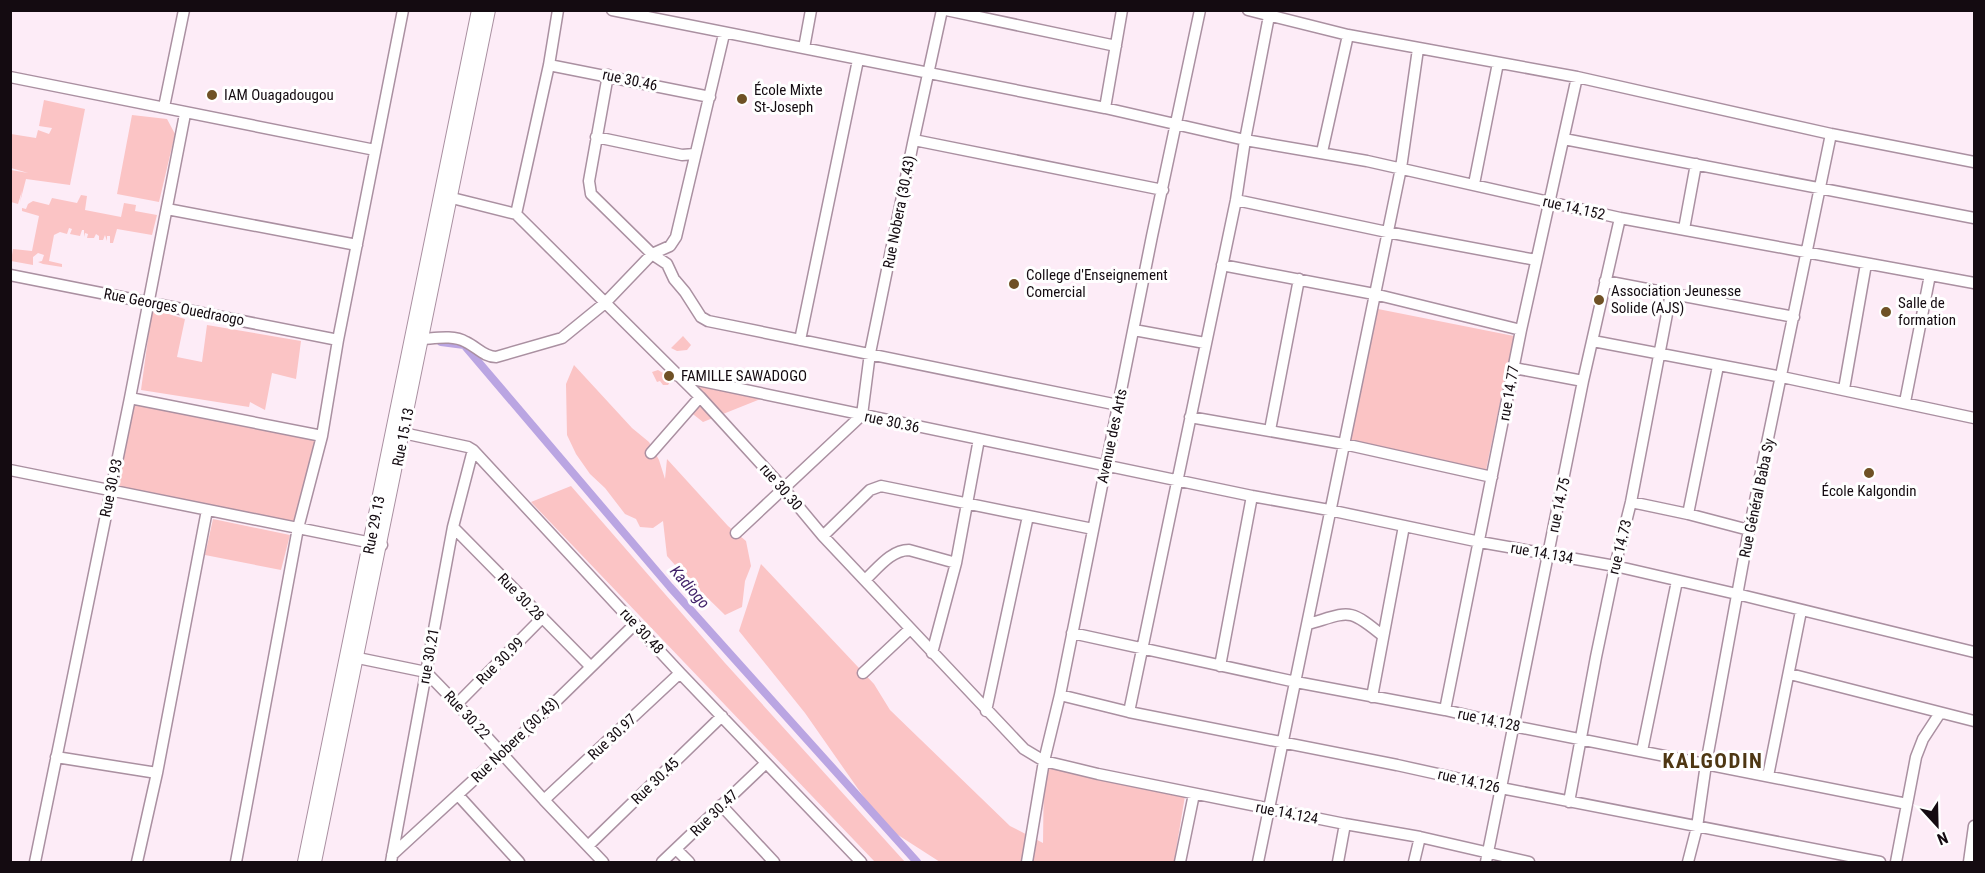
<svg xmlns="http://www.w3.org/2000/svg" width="1985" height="873" font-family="'Roboto Condensed',sans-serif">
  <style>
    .green { fill: #fbc4c5 }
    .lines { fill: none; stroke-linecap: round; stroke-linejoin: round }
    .canal { stroke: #baa5e2; stroke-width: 8 }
    .minor-casing { stroke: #aa90a1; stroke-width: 13 }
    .major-casing { stroke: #aa90a1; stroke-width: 14 }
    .minor { stroke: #fff; stroke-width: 10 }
    .major { stroke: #fff; stroke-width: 12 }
    .poi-dot { fill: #6f5125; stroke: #fff; stroke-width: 2 }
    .labels { text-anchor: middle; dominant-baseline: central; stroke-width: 6; stroke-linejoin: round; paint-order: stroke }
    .street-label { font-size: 15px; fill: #140b11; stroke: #fff }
    .poi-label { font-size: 15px; fill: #140b11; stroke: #fff; text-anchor: start }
    .water-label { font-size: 16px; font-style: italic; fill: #42236a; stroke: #fff }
    .district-label { font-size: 21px; font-weight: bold; letter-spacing: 1.5px; fill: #4e3713; stroke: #fff }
  </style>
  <rect width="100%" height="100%" fill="#fdecf7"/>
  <path class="green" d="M 44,100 L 85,109 L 70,185 L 26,179 L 20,202 L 22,191 L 18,204 L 11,202 L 11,170 L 28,173 L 11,168 L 11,134 L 36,138 L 38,130 L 49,134 L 52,128 L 39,126 Z
    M 132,115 L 167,119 L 175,134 L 159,202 L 117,194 Z
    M 81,195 L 87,196 L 85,210 L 121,217 L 124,203 L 136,205 L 135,211 L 157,215 L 152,235 L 117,229 L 113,243 L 110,243 L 110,236 L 107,236 L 107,241 L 105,235 L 103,240 L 99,240 L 99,236 L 96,234 L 94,238 L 87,238 L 88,234 L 85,233 L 84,237 L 84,230 L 82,230 L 80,236 L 70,234 L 72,229 L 69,228 L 67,234 L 60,232 L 54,235 L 49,261 L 62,264 L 62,267 L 43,264 L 38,262 L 42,261 L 44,255 L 38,253 L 33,257 L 33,265 L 11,261 L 13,249 L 32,251 L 39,216 L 22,211 L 22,208 L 26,209 L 28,204 L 33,201 L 49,205 L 52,198 L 77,203 Z
    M 152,309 L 185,319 L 177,357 L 202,362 L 207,325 L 301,341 L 296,379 L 272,373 L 265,410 L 250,402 L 249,407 L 141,390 Z
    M 1378,309 L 1514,336 L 1486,470 L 1350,442 Z
    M 683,336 L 691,345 L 687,350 L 677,351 L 671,348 Z
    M 574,365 L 632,428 L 649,442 L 659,460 L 665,479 L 667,459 L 728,526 L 746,541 L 751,566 L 745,581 L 742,607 L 725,615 L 683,574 L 667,556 L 663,521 L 653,528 L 640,527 L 636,519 L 625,514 L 605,488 L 590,474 L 576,454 L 567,435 L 566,384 Z
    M 658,370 L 663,373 L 666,371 L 669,375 L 668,377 L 671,380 L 668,385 L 663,385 L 660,381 L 657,382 L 652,372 Z
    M 688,380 L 763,398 L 703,422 L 689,411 L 704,397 Z
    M 132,399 L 320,436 L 296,525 L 111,488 Z
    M 571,486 L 725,663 L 905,862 L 875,862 L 531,502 Z
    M 213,519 L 290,535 L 281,570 L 205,555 Z
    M 761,564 L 874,684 L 890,710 L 1010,826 L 1043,843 L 1044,767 L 1185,796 L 1174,862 L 940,862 L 884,826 L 805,713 L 739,631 Z"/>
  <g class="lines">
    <path class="canal" d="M 441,342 L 464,345 L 670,587 L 917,862"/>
    <defs>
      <path id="minor" d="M 612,10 L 1105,108 L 1245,140 L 1367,161 L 1620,218 L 1974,283
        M 946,10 L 1116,46
        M 1248,10 L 1348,35 L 1577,77 L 1831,134 L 1974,162
        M 804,48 L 811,10
        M 549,65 L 710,97
        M 608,75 L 589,181 L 591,194 L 652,254 L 667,264 L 674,279 L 685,292 L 701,317 L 708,321 L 1118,405
        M 10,77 L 375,150
        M 164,107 L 184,10
        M 1105,108 L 1122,10
        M 596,137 L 682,155 L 695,154
        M 1564,139 L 1974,218
        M 914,140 L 1163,190
        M 1322,152 L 1348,35
        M 1474,184 L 1498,63
        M 452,198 L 516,214
        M 1236,200 L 1387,232 L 1536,260
        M 167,209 L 357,245
        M 516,214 L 700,397 L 783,488 L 823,536 L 1024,749 L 1044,761 L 1098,774 L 1345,824 L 1420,837 L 1529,862
        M 516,214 L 549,65 L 558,10
        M 1684,229 L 1696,164
        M 1222,265 L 1374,294 L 1521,330
        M 10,275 L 338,340
        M 1605,281 L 1794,317
        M 1134,330 L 1205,343
        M 423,339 C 437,338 454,335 466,342 C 477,347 484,357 496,357 L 562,338 L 605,303 L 652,254 L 670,246 L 676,237 L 724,34
        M 800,340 L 858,60
        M 1593,341 L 1782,377 L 1974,418
        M 1514,368 L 1583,381
        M 678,376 L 1252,496 L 1329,510 L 1480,542 L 1615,566 L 1741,595 L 1974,652
        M 1844,389 L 1866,264
        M 130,398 L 322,436
        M 1905,402 L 1930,275
        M 1190,417 L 1344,444 L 1492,477
        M 1270,430 L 1299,279
        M 403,433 L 468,447 L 473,450 L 680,673 L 861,862
        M 651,453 L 700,397
        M 10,470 L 382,545
        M 1631,502 L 1688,514 L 1749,530
        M 1688,514 L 1718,366
        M 453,527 L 591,667
        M 736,533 L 862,415 L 870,353 L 913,143 L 942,10
        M 823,536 L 870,490 L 881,486 L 1093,529
        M 865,580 C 878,568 891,550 909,550 L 956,563
        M 1308,624 C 1350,612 1348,607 1383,636
        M 1072,633 L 1296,682 L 1445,710 L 1513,726 L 1907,804
        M 932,653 L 956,563 L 979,439
        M 358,658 L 426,672 L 457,704 L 544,800 L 603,862
        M 1220,666 L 1252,496
        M 863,673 L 910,629
        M 1790,674 L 1974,721
        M 1060,695 L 1129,712 L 1397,765 L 1501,788 L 1880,862
        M 1372,697 L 1404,526
        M 457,704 L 542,618
        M 1445,710 L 1521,330 L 1577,77
        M 986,711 L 1028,516
        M 1129,712 L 1236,200 L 1245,140 L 1269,16
        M 1642,751 L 1677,581
        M 56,757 L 157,773
        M 1768,776 L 1801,611
        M 458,795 L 519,862
        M 544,800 L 680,673
        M 1569,802 L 1596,657 L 1615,566 L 1631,502 L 1671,293
        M 721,805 L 774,862
        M 588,846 L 722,716
        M 676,849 L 689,862
        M 392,855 L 503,753 L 635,624
        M 35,862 L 130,398 L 185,114
        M 137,862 L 157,773 L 207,510
        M 236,862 L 298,528 L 322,436 L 338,340 L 403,10
        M 391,862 L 453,527 L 473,450
        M 662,862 L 766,763
        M 1027,862 L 1044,761 L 1060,695 L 1152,236 L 1200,10
        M 1180,862 L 1194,794
        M 1258,862 L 1401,168 L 1418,49
        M 1338,862 L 1345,824
        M 1414,862 L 1420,837
        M 1486,862 L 1583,381 L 1620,218
        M 1688,862 L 1697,827 L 1706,764 L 1749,530 L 1831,134
        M 1896,862 L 1916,757 L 1923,739 L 1940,713
        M 1969,862 L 1974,826"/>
      <path id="major" d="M 304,862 L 478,10
        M 315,862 C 375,579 433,295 489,10"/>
    </defs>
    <use href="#minor" class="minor-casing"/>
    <use href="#major" class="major-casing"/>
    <use href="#minor" class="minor"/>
    <use href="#major" class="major"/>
  </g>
  <g class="poi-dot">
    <circle cx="212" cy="95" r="6"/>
    <circle cx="742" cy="99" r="6"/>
    <circle cx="1014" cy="284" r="6"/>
    <circle cx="1599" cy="300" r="6"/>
    <circle cx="1886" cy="312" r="6"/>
    <circle cx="669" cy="376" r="6"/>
    <circle cx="1869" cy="473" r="6"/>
  </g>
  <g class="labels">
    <g class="street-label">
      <text transform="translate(630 80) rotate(12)">rue 30.46</text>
      <text transform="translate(1574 208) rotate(13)">rue 14.152</text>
      <text transform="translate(899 212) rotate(-79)">Rue Nobera (30.43)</text>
      <text transform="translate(174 307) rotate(11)">Rue Georges Ouedraogo</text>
      <text transform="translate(1509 393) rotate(-80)">rue 14.77</text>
      <text transform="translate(892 422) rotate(12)">rue 30.36</text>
      <text transform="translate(1112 436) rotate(-78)">Avenue des Arts</text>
      <text transform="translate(403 437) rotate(-79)">Rue 15.13</text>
      <text transform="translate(781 487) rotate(49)">rue 30.30</text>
      <text transform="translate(111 488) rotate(-78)">Rue 30.93</text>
      <text transform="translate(1757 498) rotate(-78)">Rue Général Baba Sy</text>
      <text transform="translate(1559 505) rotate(-78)">rue 14.75</text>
      <text transform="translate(374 525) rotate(-79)">Rue 29.13</text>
      <text transform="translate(1620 547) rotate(-76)">rue 14.73</text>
      <text transform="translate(1542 553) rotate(10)">rue 14.134</text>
      <text transform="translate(521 597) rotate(46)">Rue 30.28</text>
      <text transform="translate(642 631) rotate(47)">rue 30.48</text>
      <text transform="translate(429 656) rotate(-80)">rue 30.21</text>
      <text transform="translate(500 661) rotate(-45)">Rue 30.99</text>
      <text transform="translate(467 715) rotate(47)">Rue 30.22</text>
      <text transform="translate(1489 720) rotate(12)">rue 14.128</text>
      <text transform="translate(612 737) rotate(-43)">Rue 30.97</text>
      <text transform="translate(515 740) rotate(-44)">Rue Nobere (30.43)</text>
      <text transform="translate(655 781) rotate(-44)">Rue 30.45</text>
      <text transform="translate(1469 781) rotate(13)">rue 14.126</text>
      <text transform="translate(714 813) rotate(-44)">Rue 30.47</text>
      <text transform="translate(1287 813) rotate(11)">rue 14.124</text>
    </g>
    <g class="poi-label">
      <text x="754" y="90">École Mixte<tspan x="754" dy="17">St-Joseph</tspan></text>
      <text x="224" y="95">IAM Ouagadougou</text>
      <text x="1026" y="275">College d'Enseignement<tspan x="1026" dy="17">Comercial</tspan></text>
      <text x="1611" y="291">Association Jeunesse<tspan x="1611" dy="17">Solide (AJS)</tspan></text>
      <text x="1898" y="303">Salle de<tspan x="1898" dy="17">formation</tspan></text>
      <text x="681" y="376">FAMILLE SAWADOGO</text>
      <text x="1869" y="491" text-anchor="middle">École Kalgondin</text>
    </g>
    <g class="water-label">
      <text transform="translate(690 587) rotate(49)">Kadiogo</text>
    </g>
    <g class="district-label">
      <text x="1713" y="761">KALGODIN</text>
    </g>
  </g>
  <rect width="1985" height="873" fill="none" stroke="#140b11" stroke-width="24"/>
  <g transform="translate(1937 825) rotate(158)" stroke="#ffffff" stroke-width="4.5" paint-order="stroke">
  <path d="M0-4.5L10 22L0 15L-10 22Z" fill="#140b11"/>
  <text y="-9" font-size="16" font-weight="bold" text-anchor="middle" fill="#140b11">N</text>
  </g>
</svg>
